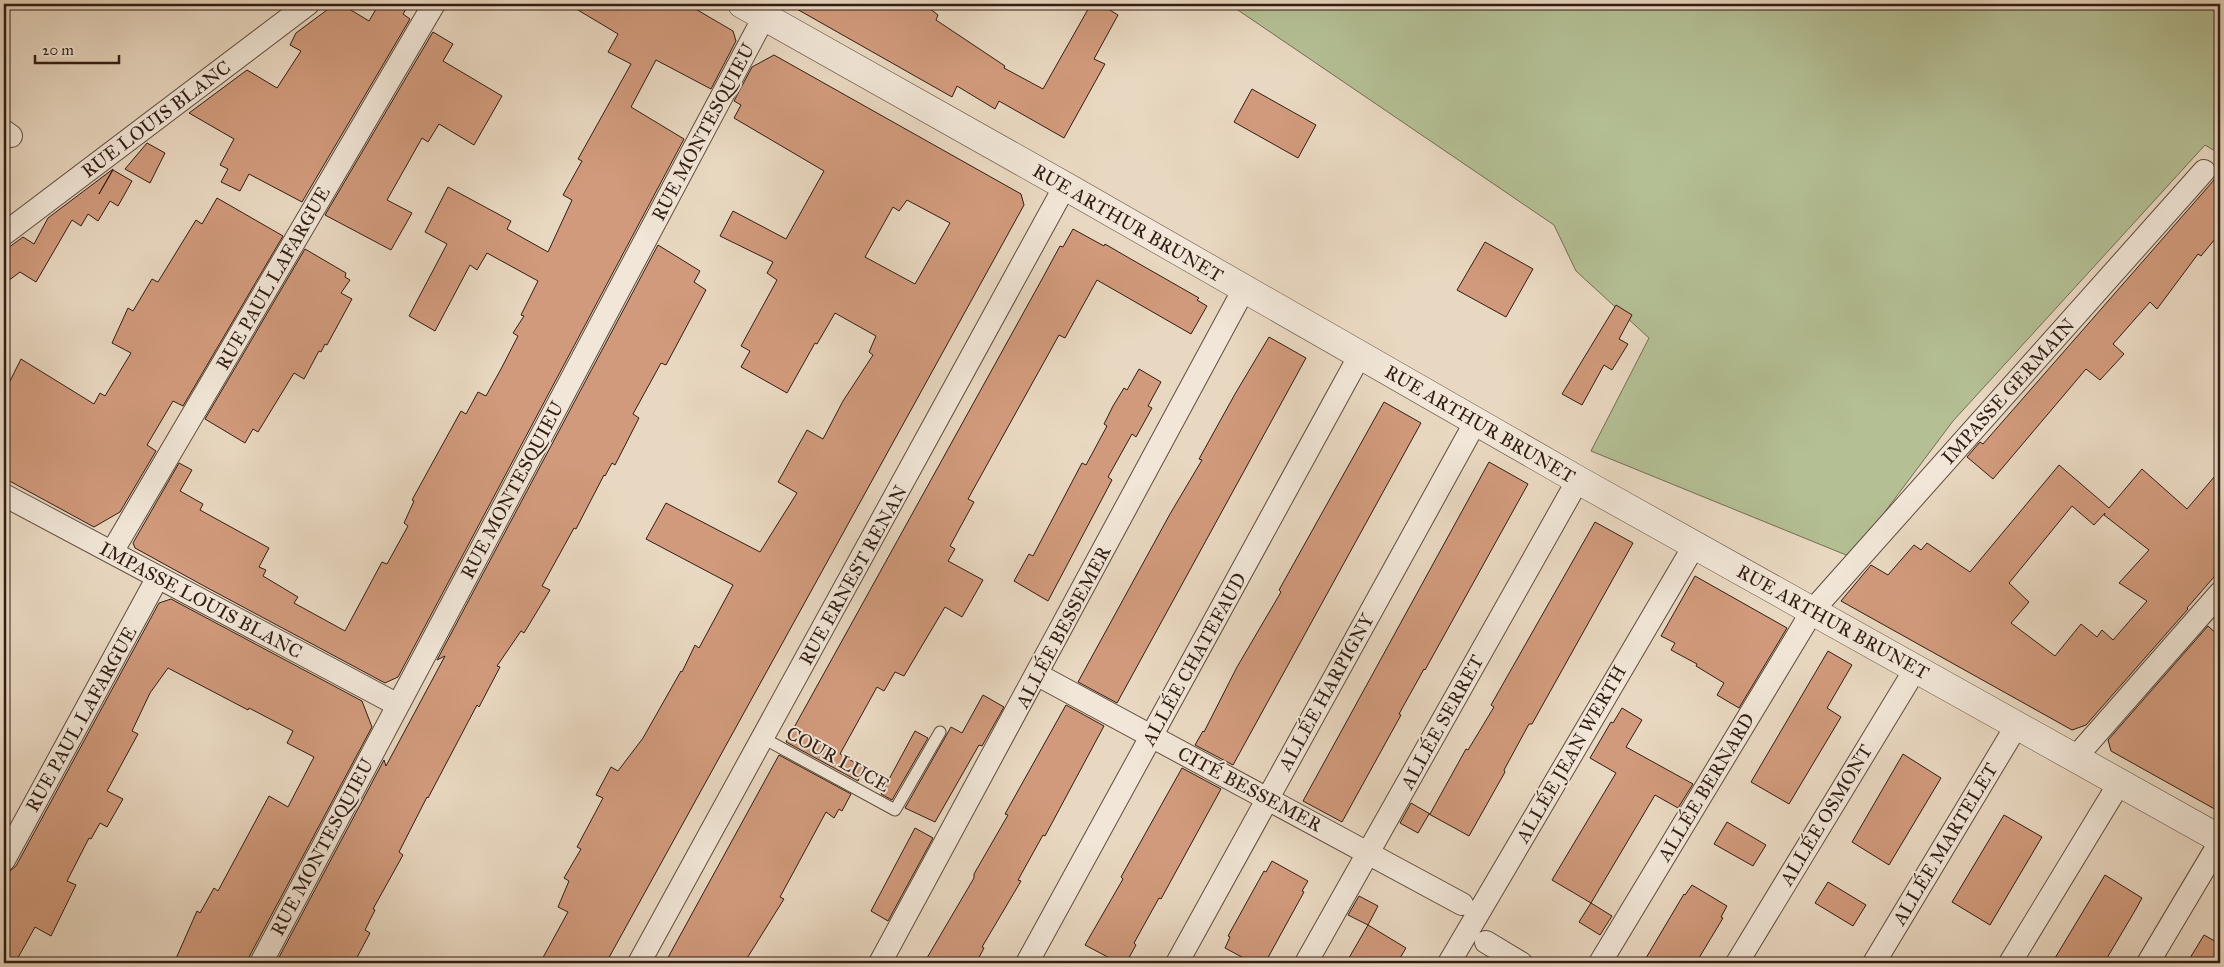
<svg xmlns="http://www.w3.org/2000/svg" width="2224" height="967" font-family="'IM FELL Great Primer',serif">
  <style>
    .green { fill: #b4bf94; stroke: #736e54 }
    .building { fill: #d19a7c; stroke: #321d14; fill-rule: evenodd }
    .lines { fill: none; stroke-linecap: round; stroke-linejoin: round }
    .service-casing { stroke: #604c3f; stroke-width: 13 }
    .minor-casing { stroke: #604c3f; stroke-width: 24 }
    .tertiary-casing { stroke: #604c3f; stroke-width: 29 }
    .service { stroke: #f1e6d7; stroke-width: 11 }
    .minor { stroke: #f1e6d7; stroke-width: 22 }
    .tertiary { stroke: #f1e6d7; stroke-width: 28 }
    .labels { text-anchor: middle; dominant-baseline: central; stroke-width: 4; stroke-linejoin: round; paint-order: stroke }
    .street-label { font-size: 19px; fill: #321d14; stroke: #f1e6d7 }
  </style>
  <rect width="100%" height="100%" fill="#e9d8c1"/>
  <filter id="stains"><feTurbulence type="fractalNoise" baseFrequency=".004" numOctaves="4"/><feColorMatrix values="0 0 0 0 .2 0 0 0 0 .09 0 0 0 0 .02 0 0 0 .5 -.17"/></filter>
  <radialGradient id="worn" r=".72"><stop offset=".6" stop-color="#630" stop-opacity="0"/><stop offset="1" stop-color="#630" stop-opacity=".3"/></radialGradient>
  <path class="green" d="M 1229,4 L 2220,4 L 2220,154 L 2205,145 L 1953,421 L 1851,557 L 1591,451 L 1649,338 L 1576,271 L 1554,225 Z"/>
  <path class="building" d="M 335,4 L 341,4 L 369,21 L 379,4 L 409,4 L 403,14 L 410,19 L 302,202 L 249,174 L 240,191 L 221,182 L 228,169 L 220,165 L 234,139 L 189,113 L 247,70 L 277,88 L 301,51 L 290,45 L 296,33 Z
    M 568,4 L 687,4 L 733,31 L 736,41 L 711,89 L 656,60 L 631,107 L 684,139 L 398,677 L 385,683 L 204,586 L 135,548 L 133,543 L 179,463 L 192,470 L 180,491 L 203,504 L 200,510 L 269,548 L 259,567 L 266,570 L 263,576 L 298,597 L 294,603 L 345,631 L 382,562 L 387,564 L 408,526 L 404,523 L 414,501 L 412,500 L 461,411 L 466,414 L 478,392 L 486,396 L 501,369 L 518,336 L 513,333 L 524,316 L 521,315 L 538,281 L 487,253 L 477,270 L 470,265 L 435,331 L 409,316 L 447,244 L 425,232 L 448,187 L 511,221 L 507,229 L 548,252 L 572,200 L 563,195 L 582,161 L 578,159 L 631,64 L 608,52 L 618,34 Z
    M 788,4 L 924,4 L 938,15 L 936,20 L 1005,66 L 1004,68 L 1043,89 L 1091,4 L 1100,4 L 1118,15 L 1094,59 L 1105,64 L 1064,138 L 999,101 L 995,109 L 957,86 L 952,97 Z
    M 433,32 L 453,44 L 443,61 L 502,96 L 474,145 L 439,124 L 428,142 L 422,138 L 387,200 L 412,213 L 391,250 L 325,215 Z
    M 774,55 L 1021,194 L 1024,205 L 606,963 L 540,963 L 568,912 L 558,907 L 569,881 L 564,878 L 581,849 L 577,847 L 603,798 L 596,795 L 611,767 L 618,771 L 643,738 L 681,671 L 682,672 L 695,645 L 699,648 L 733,585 L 646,539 L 666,503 L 760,552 L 797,493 L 778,482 L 807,430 L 823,439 L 843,401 L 873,355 L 869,352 L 876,336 L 835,313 L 817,344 L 815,343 L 787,393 L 741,367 L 750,351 L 741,346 L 777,280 L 767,273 L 773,262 L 720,236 L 733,211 L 786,239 L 824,171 L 734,118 L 741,105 L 734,101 L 752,67 ZM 907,200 L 950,223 L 915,284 L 865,257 L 893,207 L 899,211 Z
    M 1252,89 L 1316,125 L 1298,158 L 1234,122 Z
    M 147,143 L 165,153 L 150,183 L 125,169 Z
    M 113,169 L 99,194 L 113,170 L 132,181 L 118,206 L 110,201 L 98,221 L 88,214 L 81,226 L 72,220 L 36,282 L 20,272 L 4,284 L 4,251 L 23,237 L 34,244 L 48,218 Z
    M 2220,169 L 2220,233 L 2201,256 L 2198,254 L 2157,309 L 2150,302 L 2113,344 L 2124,354 L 2100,380 L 2086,369 L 1993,479 L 1967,457 L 1980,442 L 1983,444 L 2214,180 Z
    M 217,198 L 283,236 L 183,406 L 173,401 L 147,445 L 156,451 L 120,512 L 94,527 L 4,478 L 4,393 L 21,359 L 94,404 L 100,393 L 105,396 L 131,353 L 112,343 L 128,308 L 133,311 L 152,279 L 158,282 L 196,220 L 202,224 Z
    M 1073,229 L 1104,246 L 1105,244 L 1129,258 L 1199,298 L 1197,300 L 1207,306 L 1191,334 L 1097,280 L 1065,338 L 1059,335 L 968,499 L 974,502 L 950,546 L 955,549 L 948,561 L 983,580 L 962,617 L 945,607 L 904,676 L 895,672 L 884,691 L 877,687 L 840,754 L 864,768 L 858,781 L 786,742 L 1041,281 L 1060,246 L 1063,247 Z
    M 1485,242 L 1533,269 L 1506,317 L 1457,290 Z
    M 658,245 L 700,271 L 694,282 L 706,290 L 666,365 L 661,363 L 633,414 L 639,418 L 615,465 L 612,463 L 605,476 L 604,475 L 576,529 L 574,528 L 542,586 L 550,590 L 524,633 L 521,631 L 497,666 L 500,667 L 479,707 L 477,705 L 428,798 L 427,797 L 399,852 L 403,855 L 373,909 L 375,910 L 365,930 L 370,933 L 354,963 L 276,963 L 384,760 L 386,766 L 445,656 L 437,660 Z
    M 305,249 L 346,273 L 345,277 L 350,280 L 341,293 L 352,299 L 327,345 L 325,344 L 321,352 L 319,351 L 304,379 L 294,373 L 258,432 L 253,429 L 245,443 L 205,419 Z
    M 1616,305 L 1632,315 L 1619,339 L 1628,344 L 1612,370 L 1604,365 L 1582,405 L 1562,394 Z
    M 1269,337 L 1306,358 L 1117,703 L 1078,682 L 1170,514 L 1202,460 L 1199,459 L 1235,394 Z
    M 1139,369 L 1161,382 L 1148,406 L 1152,408 L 1136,437 L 1132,434 L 1108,477 L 1112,480 L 1048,601 L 1014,581 L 1029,554 L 1033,556 L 1082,463 L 1086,465 L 1107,426 L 1104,424 L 1113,406 L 1124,388 L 1127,390 Z
    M 1384,402 L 1421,423 L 1233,765 L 1195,745 L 1203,731 L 1204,732 L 1237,667 L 1281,592 L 1279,590 Z
    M 1489,462 L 1528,484 L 1425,670 L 1424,669 L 1399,714 L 1401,715 L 1342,822 L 1303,801 Z
    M 2059,465 L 2109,508 L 2142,469 L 2187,509 L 2220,470 L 2220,570 L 2187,608 L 2188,609 L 2086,725 L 2072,730 L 1841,601 L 1871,565 L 1888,575 L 1914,545 L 1921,550 L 1927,543 L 1970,572 ZM 2072,506 L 2094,525 L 2105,513 L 2104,515 L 2149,550 L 2119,583 L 2147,601 L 2113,640 L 2102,630 L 2097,637 L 2081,624 L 2055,656 L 2011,623 L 2029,602 L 2009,583 Z
    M 1595,522 L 1633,543 L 1532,724 L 1529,724 L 1504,770 L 1505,772 L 1469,836 L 1429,814 L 1418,833 L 1400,823 L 1411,803 L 1430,814 L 1466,749 L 1468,750 L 1494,707 L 1491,705 Z
    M 1695,576 L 1787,628 L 1739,708 L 1717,695 L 1724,683 L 1696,666 L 1697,664 L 1671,650 L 1675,643 L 1661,636 Z
    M 171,599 L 362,701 L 372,727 L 249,957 L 248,963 L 174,963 L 197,911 L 200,913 L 214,888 L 218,891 L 269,796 L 288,807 L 314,757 L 287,743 L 293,731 L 249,708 L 248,710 L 168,668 L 150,693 L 132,731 L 138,734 L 107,791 L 123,799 L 107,827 L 100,823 L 91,839 L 89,838 L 67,881 L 76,885 L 51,936 L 35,927 L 15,963 L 4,963 L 4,873 L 10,871 L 16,866 L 159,603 Z
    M 2208,626 L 2220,637 L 2220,812 L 2111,751 L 2108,740 Z
    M 1828,651 L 1852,665 L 1827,708 L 1841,717 L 1789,804 L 1751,782 Z
    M 983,695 L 1004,707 L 982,746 L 979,745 L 935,822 L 905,808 L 951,727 L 962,733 Z
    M 1066,705 L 1104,726 L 1045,836 L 1043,835 L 1018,880 L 1021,881 L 982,947 L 984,948 L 976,963 L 924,963 L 974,878 L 974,874 L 1008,815 L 1005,814 Z
    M 1622,708 L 1642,720 L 1626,747 L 1693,784 L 1678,808 L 1655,795 L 1591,903 L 1552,880 L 1616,773 L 1590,758 L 1611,722 L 1613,723 Z
    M 915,731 L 928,738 L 892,800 L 881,794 Z
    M 1903,754 L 1941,778 L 1889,865 L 1852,842 Z
    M 779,755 L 851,794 L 842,811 L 839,809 L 834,818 L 826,812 L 780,897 L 784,899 L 744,963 L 665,963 Z
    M 1182,768 L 1221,789 L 1161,899 L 1159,898 L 1134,943 L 1136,945 L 1126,963 L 1119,963 L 1085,945 L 1123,879 L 1121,877 Z
    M 2004,815 L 2042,837 L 1990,925 L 1952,902 Z
    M 1727,822 L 1766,845 L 1753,866 L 1714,844 Z
    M 915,828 L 933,838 L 888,921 L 871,911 Z
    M 1272,861 L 1308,881 L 1302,891 L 1304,892 L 1265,963 L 1253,963 L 1225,948 L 1230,937 L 1228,936 L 1264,871 L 1266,872 Z
    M 2105,875 L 2142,898 L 2136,909 L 2104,963 L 2052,963 Z
    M 1828,882 L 1866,905 L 1853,926 L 1815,903 Z
    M 1692,885 L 1727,906 L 1721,917 L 1723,918 L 1696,963 L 1643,963 L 1684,894 L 1685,895 Z
    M 1359,896 L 1378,906 L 1368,925 L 1348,915 Z
    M 1591,903 L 1612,916 L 1600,935 L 1579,922 Z
    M 1368,925 L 1406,948 L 1397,963 L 1346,963 Z
    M 2204,935 L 2220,944 L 2220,963 L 2187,963 Z"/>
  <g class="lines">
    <defs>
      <path id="service" d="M 763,738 L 895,810 L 940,732"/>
      <path id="minor" d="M 4,131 L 11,136
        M 4,234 L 308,4
        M 4,495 L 398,705
        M 112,552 L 434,4
        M 1038,675 L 1462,904
        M 2075,758 L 2220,593
        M 4,860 L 158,577
        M 1486,942 L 1521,963
        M 261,963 L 764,17
        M 639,963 L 1065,186
        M 880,963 L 1244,289
        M 1027,963 L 1360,355
        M 1177,963 L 1476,421
        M 1306,963 L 1578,480
        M 1449,963 L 1694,546
        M 1600,963 L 1813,610 L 2204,171
        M 1737,963 L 1916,668
        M 1874,963 L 2017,725
        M 2010,963 L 2120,782
        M 2148,963 L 2220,842"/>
      <path id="tertiary" d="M 742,4 L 1065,186 L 1578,480 L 2220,839"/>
    </defs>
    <use href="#service" class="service-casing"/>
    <use href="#minor" class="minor-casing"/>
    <use href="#tertiary" class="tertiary-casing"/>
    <use href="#service" class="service"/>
    <use href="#minor" class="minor"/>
    <use href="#tertiary" class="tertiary"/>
  </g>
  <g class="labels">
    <g class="street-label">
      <text transform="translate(156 119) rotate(-37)">RUE LOUIS BLANC</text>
      <text transform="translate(703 132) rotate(-62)">RUE MONTESQUIEU</text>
      <text transform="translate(1128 223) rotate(30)">RUE ARTHUR BRUNET</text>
      <text transform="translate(273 278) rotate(-60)">RUE PAUL LAFARGUE</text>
      <text transform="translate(2008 391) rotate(-48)">IMPASSE GERMAIN</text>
      <text transform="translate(1480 424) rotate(30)">RUE ARTHUR BRUNET</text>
      <text transform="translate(512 490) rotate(-62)">RUE MONTESQUIEU</text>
      <text transform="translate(853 575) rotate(-61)">RUE ERNEST RENAN</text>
      <text transform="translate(201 600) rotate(28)">IMPASSE LOUIS BLANC</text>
      <text transform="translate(1833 622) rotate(29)">RUE ARTHUR BRUNET</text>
      <text transform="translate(1063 627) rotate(-62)">ALLÉE BESSEMER</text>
      <text transform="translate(1194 659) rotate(-61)">ALLÉE CHATEFAUD</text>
      <text transform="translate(1326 692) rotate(-61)">ALLÉE HARPIGNY</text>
      <text transform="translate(81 719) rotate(-61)">RUE PAUL LAFARGUE</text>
      <text transform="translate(1442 722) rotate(-61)">ALLÉE SERRET</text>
      <text transform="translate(1571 754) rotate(-60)">ALLÉE JEAN WERTH</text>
      <text transform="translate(838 759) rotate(29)">COUR LUCE</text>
      <text transform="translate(1706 787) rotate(-59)">ALLÉE BERNARD</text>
      <text transform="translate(1250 789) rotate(28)">CITÉ BESSEMER</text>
      <text transform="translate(1826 815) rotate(-59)">ALLÉE OSMONT</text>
      <text transform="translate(1945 844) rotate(-59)">ALLÉE MARTELET</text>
      <text transform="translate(322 847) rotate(-62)">RUE MONTESQUIEU</text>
    </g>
  </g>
  <rect width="2224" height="967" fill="none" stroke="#e9d8c1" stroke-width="20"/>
  <rect x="5" y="5" width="2214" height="957" fill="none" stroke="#321d14" stroke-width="2.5"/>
  <rect x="10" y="10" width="2204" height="947" fill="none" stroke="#321d14"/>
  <path d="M35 55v8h84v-8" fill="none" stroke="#321d14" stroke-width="2.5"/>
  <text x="42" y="55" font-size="15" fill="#321d14" stroke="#f1e6d7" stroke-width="4" paint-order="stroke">20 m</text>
  <rect width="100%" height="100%" filter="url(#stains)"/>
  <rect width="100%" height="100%" fill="url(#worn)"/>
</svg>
